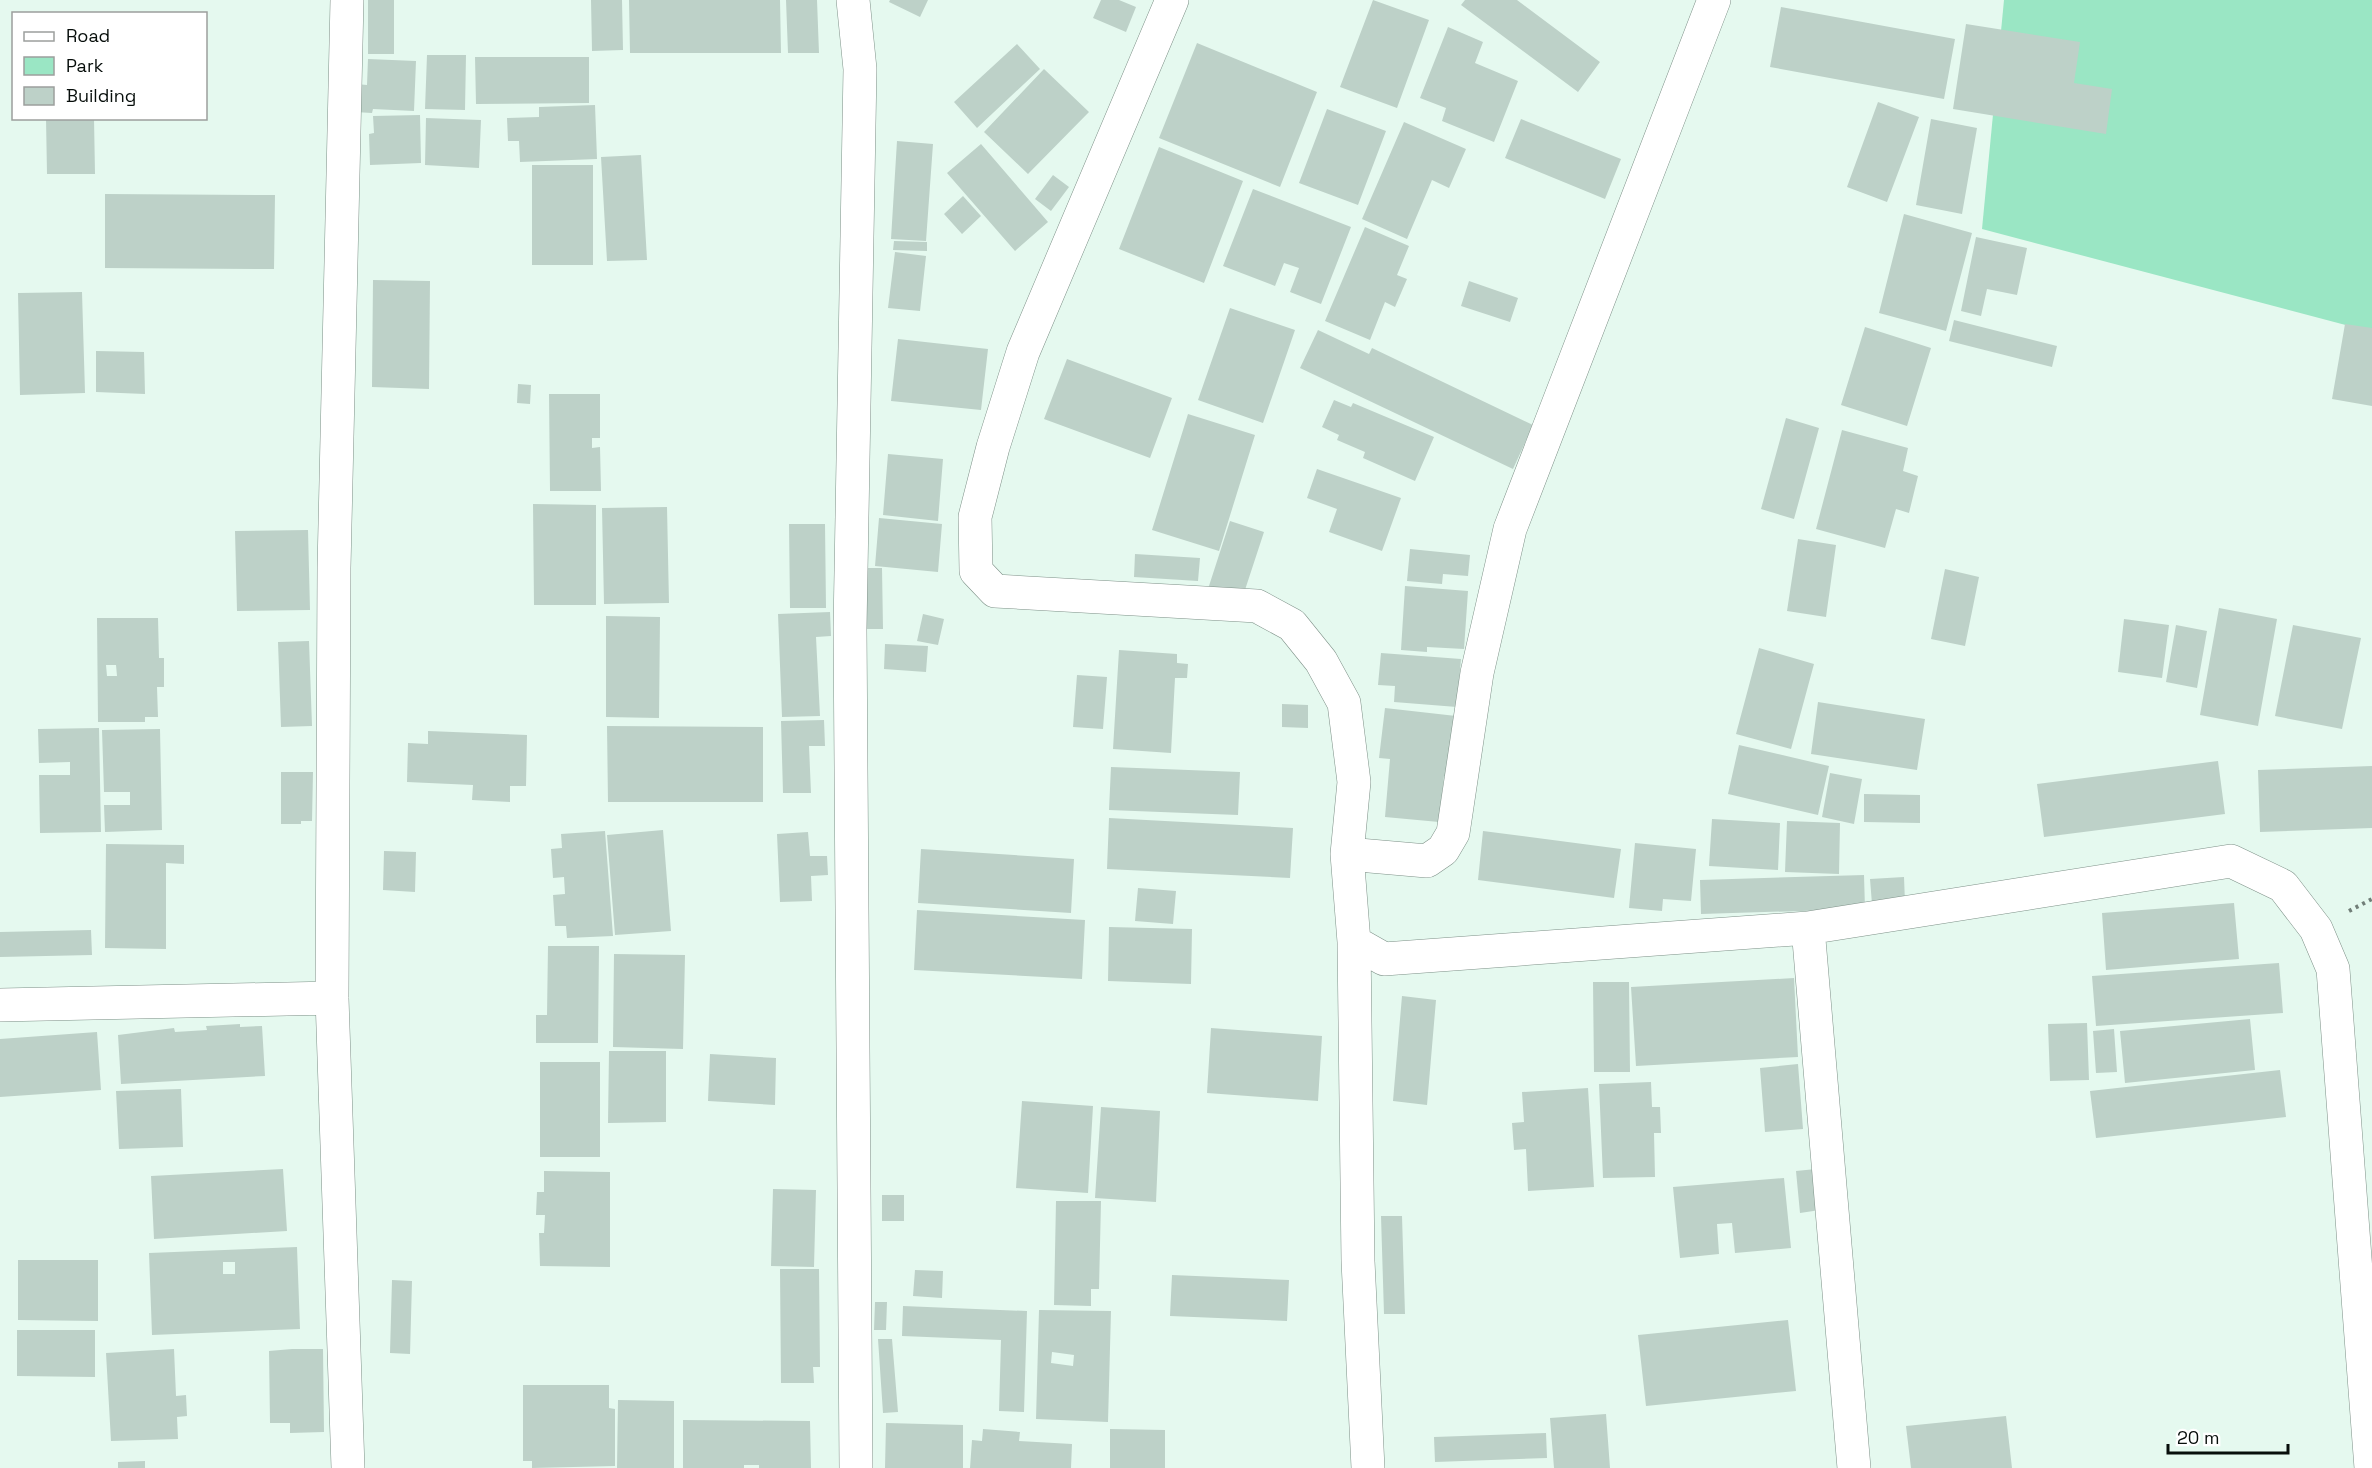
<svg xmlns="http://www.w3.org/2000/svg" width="2372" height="1468" font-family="'Space Grotesk',sans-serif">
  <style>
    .green { fill: #9ae6c4 }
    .building { fill: #bdd1c8; fill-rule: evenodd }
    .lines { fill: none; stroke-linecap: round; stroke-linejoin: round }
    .street-casing { stroke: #7e9188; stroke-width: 34 }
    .path { stroke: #717e78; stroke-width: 4; stroke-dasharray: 3 4.5; stroke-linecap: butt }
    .street { stroke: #fff; stroke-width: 33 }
  </style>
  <rect width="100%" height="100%" fill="#e5f9ef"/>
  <path class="green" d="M 2004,0 L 2372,0 L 2372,332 L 1982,229 Z"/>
  <path class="building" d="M 368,0 L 394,0 L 394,54 L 368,54 Z
    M 591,0 L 622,0 L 623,50 L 592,51 Z
    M 629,0 L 780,0 L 781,53 L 630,53 Z
    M 786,0 L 817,0 L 819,53 L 788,53 Z
    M 890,0 L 928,0 L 920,17 L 889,2 Z
    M 1101,0 L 1119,0 L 1136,7 L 1126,32 L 1093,18 Z
    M 1373,0 L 1429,20 L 1397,108 L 1340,87 Z
    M 1465,0 L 1517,0 L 1600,62 L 1578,92 L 1461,5 Z
    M 1781,7 L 1955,39 L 1944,99 L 1770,67 Z
    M 1966,24 L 2080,42 L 2074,83 L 2112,89 L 2106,134 L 1953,109 Z
    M 1448,27 L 1483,42 L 1475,63 L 1518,81 L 1494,142 L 1442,121 L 1446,108 L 1420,98 Z
    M 1197,43 L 1317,92 L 1280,187 L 1159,138 Z
    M 1017,44 L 1040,69 L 977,128 L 954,102 Z
    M 427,55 L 466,55 L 465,110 L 425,109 Z
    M 475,57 L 589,57 L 589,103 L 476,104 Z
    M 368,59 L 416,61 L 414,111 L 373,109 L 372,113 L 355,112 L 356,84 L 367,85 Z
    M 1044,69 L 1089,112 L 1028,174 L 984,132 Z
    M 1878,102 L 1919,117 L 1887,202 L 1847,187 Z
    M 595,105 L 597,159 L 520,162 L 519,141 L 508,141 L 507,118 L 539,117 L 539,107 Z
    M 1327,109 L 1386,131 L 1358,205 L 1299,183 Z
    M 420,115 L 421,163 L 370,165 L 369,134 L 374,133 L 373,116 Z
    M 46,118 L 94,118 L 95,174 L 47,174 Z
    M 426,118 L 481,120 L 479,168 L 425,165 Z
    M 1521,119 L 1621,159 L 1605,199 L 1505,158 Z
    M 1931,119 L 1977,128 L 1962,214 L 1916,205 Z
    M 1404,122 L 1466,149 L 1449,188 L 1432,180 L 1407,239 L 1362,219 Z
    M 897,141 L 933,144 L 926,241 L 891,239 Z
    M 981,144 L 1048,222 L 1015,251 L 947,173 Z
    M 1159,147 L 1243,181 L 1204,283 L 1119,249 Z
    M 641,155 L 647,260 L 607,261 L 601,157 Z
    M 532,165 L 593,165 L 593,265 L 532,265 Z
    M 1053,175 L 1069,187 L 1051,211 L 1035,199 Z
    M 1253,189 L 1351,227 L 1321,304 L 1290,292 L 1299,268 L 1284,263 L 1275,286 L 1223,266 Z
    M 105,194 L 275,195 L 274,269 L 105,268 Z
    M 963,196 L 981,216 L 962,234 L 944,214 Z
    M 1904,214 L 1972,233 L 1946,331 L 1879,313 Z
    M 1365,227 L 1409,246 L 1397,275 L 1407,279 L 1395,307 L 1385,302 L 1370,340 L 1325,321 Z
    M 1976,237 L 2027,248 L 2017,295 L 1987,289 L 1981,316 L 1961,311 Z
    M 894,241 L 927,242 L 927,251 L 893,250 Z
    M 895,252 L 926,256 L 920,311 L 888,308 Z
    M 373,280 L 430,281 L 429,389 L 372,387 Z
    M 1469,281 L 1518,298 L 1510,322 L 1461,306 Z
    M 82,292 L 85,393 L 20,395 L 18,293 Z
    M 1230,308 L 1295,330 L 1263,423 L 1198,400 Z
    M 1954,320 L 2057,346 L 2052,367 L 1949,341 Z
    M 2345,324 L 2372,328 L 2372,406 L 2332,399 Z
    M 1865,327 L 1931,348 L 1907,426 L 1841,405 Z
    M 1318,330 L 1369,354 L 1372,348 L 1533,425 L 1513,469 L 1300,368 Z
    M 898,339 L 988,349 L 981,410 L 891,401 Z
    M 96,351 L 144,352 L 145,394 L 96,392 Z
    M 1067,359 L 1172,398 L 1150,458 L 1044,419 Z
    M 518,384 L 531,385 L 530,404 L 517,403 Z
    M 549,394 L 600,394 L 600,438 L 592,438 L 592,448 L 600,447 L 601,491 L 550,491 Z
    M 1334,400 L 1351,407 L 1353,403 L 1434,437 L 1415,481 L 1363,458 L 1365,452 L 1337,440 L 1339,435 L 1322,427 Z
    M 1188,414 L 1255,435 L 1219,551 L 1152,530 Z
    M 1786,418 L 1819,428 L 1794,519 L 1761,509 Z
    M 1842,430 L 1908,448 L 1903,471 L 1918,476 L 1909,513 L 1896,509 L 1885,548 L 1816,529 Z
    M 888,454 L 943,459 L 938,521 L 883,515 Z
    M 1317,469 L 1401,498 L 1382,551 L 1329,532 L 1337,509 L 1307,498 Z
    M 533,504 L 596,505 L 596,605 L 534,605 Z
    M 667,507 L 669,603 L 604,604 L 602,508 Z
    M 879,518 L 942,524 L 938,572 L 875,566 Z
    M 1230,521 L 1264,532 L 1242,599 L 1208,589 Z
    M 789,524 L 825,524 L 826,608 L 790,608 Z
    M 308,530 L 310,610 L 237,611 L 235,531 Z
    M 1798,539 L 1836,545 L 1826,617 L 1787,611 Z
    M 1410,549 L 1470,555 L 1468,576 L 1443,574 L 1442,584 L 1407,581 Z
    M 1135,554 L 1200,558 L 1198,581 L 1134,577 Z
    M 863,568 L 882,568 L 883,629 L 865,629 Z
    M 1945,569 L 1979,577 L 1965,646 L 1931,639 Z
    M 1405,586 L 1468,591 L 1464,649 L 1427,647 L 1427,652 L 1401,650 Z
    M 2219,608 L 2277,619 L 2258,726 L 2200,715 Z
    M 830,612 L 831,636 L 816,637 L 820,716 L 782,717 L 778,614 Z
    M 923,614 L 944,619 L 938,645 L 917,641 Z
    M 606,616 L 660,617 L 659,718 L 606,717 Z
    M 97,618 L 158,618 L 159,658 L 164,658 L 164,687 L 157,687 L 158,717 L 145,717 L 145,722 L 98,722 ZM 106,665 L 116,665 L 117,676 L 107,676 Z
    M 2124,619 L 2169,625 L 2162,678 L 2118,672 Z
    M 2176,625 L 2207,631 L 2197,688 L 2166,682 Z
    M 2293,625 L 2361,638 L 2342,729 L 2275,716 Z
    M 309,641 L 312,726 L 281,727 L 278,642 Z
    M 885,644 L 928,646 L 926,672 L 884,669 Z
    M 1759,648 L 1814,664 L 1791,749 L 1736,734 Z
    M 1119,650 L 1177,654 L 1177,663 L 1188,664 L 1187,678 L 1175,678 L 1171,753 L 1113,749 Z
    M 1381,653 L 1461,659 L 1457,707 L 1394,702 L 1395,686 L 1378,685 Z
    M 1077,675 L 1107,677 L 1103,729 L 1073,727 Z
    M 1818,702 L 1925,719 L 1917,770 L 1811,754 Z
    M 1282,704 L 1308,705 L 1308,728 L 1282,727 Z
    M 1385,708 L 1456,716 L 1450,777 L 1444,776 L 1439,822 L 1385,817 L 1390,759 L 1379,758 Z
    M 824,720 L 825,746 L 809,746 L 811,793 L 783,793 L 781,721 Z
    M 607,726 L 763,727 L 763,802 L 608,802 Z
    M 99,728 L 101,832 L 40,833 L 39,775 L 70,775 L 70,762 L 39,763 L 38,729 Z
    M 160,729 L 162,830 L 105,832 L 104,805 L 130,805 L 130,792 L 104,792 L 102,730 Z
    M 428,731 L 527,735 L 526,786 L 510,786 L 510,802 L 472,800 L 473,785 L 407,782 L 408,743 L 428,744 Z
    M 1739,745 L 1829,766 L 1818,815 L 1728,794 Z
    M 2218,761 L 2225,814 L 2044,837 L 2037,784 Z
    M 2372,766 L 2372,828 L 2260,832 L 2258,770 Z
    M 1111,767 L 1240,772 L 1238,815 L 1109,810 Z
    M 281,772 L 313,772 L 312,821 L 301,821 L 301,824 L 281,824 Z
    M 1830,773 L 1862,779 L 1854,824 L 1822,817 Z
    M 1864,794 L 1920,795 L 1920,823 L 1864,822 Z
    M 1109,818 L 1293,828 L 1290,878 L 1107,869 Z
    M 1712,819 L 1780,823 L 1778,870 L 1709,866 Z
    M 1787,821 L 1840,823 L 1839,874 L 1785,872 Z
    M 663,830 L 671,931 L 615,935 L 607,835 Z
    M 605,831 L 613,936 L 567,938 L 566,926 L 555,926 L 553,895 L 565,894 L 564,877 L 553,878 L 551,849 L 562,848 L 561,834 Z
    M 1483,831 L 1621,849 L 1614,898 L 1478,880 Z
    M 808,832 L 810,856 L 827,856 L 828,875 L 811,876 L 812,901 L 780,902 L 777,834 Z
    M 1635,843 L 1696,849 L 1691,901 L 1663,899 L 1662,911 L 1629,908 Z
    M 106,844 L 184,845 L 184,864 L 166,863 L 166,949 L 105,948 Z
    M 921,849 L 1074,859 L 1071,913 L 918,903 Z
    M 384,851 L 416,852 L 415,892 L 383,890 Z
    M 1864,875 L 1865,909 L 1701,914 L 1700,880 Z
    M 1904,877 L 1905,903 L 1872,904 L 1870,879 Z
    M 1138,888 L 1176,891 L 1173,924 L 1135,921 Z
    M 2234,903 L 2239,959 L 2106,970 L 2102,913 Z
    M 917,910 L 1085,920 L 1082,979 L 914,970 Z
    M 1109,927 L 1192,929 L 1191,984 L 1108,981 Z
    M 91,930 L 92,955 L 0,957 L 0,932 Z
    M 548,946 L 599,946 L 598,1043 L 536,1043 L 536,1015 L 547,1015 Z
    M 614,954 L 685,955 L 683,1049 L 613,1047 Z
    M 2279,963 L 2283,1013 L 2096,1026 L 2092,976 Z
    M 1794,978 L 1798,1057 L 1636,1066 L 1631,987 Z
    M 1593,982 L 1629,982 L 1630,1072 L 1594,1072 Z
    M 1402,996 L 1436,1000 L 1427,1105 L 1393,1101 Z
    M 2250,1019 L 2255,1070 L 2125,1083 L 2120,1031 Z
    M 2087,1023 L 2089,1080 L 2050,1081 L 2048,1024 Z
    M 240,1024 L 240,1027 L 262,1026 L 265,1076 L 121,1084 L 118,1035 L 174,1028 L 175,1032 L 207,1030 L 206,1026 Z
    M 1211,1028 L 1322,1036 L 1318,1101 L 1207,1093 Z
    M 2114,1029 L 2117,1072 L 2096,1073 L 2093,1031 Z
    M 97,1032 L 101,1090 L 0,1097 L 0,1039 Z
    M 609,1051 L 666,1051 L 666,1122 L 608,1123 Z
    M 710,1054 L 776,1058 L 775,1105 L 708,1101 Z
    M 540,1062 L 600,1062 L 600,1157 L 540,1157 Z
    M 1798,1064 L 1803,1129 L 1765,1132 L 1760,1068 Z
    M 2280,1070 L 2286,1117 L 2096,1138 L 2090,1091 Z
    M 1651,1082 L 1652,1107 L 1660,1107 L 1661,1133 L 1654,1133 L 1655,1177 L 1603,1178 L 1599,1084 Z
    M 1588,1088 L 1594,1187 L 1528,1191 L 1526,1149 L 1514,1150 L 1512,1123 L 1524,1122 L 1522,1092 Z
    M 181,1089 L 183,1147 L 119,1149 L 116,1091 Z
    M 1022,1101 L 1093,1106 L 1088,1193 L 1016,1188 Z
    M 1101,1107 L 1160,1111 L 1156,1202 L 1095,1198 Z
    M 283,1169 L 287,1231 L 154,1239 L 151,1176 Z
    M 1816,1169 L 1820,1210 L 1800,1213 L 1796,1171 Z
    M 544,1171 L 610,1172 L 610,1267 L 540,1266 L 539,1233 L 544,1233 L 545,1215 L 536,1215 L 537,1192 L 544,1192 Z
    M 1784,1178 L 1791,1248 L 1735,1253 L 1732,1223 L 1717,1224 L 1719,1254 L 1680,1258 L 1673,1187 Z
    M 773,1189 L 816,1190 L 814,1267 L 771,1266 Z
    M 882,1195 L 904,1195 L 904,1221 L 882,1221 Z
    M 1056,1201 L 1101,1201 L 1099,1289 L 1091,1289 L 1091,1306 L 1054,1305 Z
    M 1381,1216 L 1402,1216 L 1405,1314 L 1384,1314 Z
    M 297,1247 L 300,1329 L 152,1335 L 149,1253 ZM 223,1262 L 235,1262 L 235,1274 L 223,1274 Z
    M 18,1260 L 98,1260 L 98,1321 L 18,1320 Z
    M 780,1269 L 819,1269 L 820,1367 L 813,1367 L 814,1383 L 781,1383 Z
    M 915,1270 L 943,1271 L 942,1298 L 913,1296 Z
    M 1172,1275 L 1289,1280 L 1287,1321 L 1170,1316 Z
    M 392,1280 L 412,1281 L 410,1354 L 390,1353 Z
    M 875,1302 L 887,1302 L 886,1330 L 874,1330 Z
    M 903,1306 L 1027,1311 L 1024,1412 L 999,1411 L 1001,1340 L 902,1336 Z
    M 1039,1310 L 1111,1311 L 1108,1422 L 1036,1419 ZM 1052,1352 L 1074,1355 L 1073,1366 L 1051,1363 Z
    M 1788,1320 L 1796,1391 L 1646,1406 L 1638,1335 Z
    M 17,1330 L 95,1330 L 95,1377 L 17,1376 Z
    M 878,1339 L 892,1339 L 898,1412 L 883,1413 Z
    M 174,1349 L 176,1396 L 186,1395 L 187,1416 L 177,1417 L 178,1439 L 111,1441 L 106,1353 Z
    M 292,1349 L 323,1349 L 324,1432 L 290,1433 L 290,1423 L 270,1423 L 269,1351 Z
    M 523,1385 L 609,1385 L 609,1408 L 615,1409 L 615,1466 L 532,1468 L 532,1461 L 523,1461 Z
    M 618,1400 L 674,1401 L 674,1468 L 617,1468 Z
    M 1606,1414 L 1610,1468 L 1554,1468 L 1550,1418 Z
    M 2006,1416 L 2012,1468 L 1911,1468 L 1906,1426 Z
    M 683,1420 L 810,1421 L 811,1468 L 759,1468 L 759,1465 L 744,1465 L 744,1468 L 683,1468 Z
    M 886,1423 L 963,1425 L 963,1468 L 885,1468 Z
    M 983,1429 L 1020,1432 L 1019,1441 L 1072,1444 L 1071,1468 L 970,1468 L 972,1440 L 982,1441 Z
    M 1110,1429 L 1165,1430 L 1165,1468 L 1110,1468 Z
    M 1546,1433 L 1547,1458 L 1435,1462 L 1434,1437 Z
    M 145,1461 L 145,1468 L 118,1468 L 118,1462 Z"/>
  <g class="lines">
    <defs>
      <path id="street" d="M 347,0 L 334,568 L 332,998 L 348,1468
        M 853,0 L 860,69 L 850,628 L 856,1468
        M 1172,0 L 1023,352 L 993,447 L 975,517 L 976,571 L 995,591 L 1257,606 L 1292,625 L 1321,661 L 1344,703 L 1354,782 L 1347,854 L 1354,942 L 1358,1261 L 1368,1468
        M 1347,854 L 1427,861 L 1443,850 L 1453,833 L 1477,673 L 1510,529 L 1714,0
        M 1808,928 L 1854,1468
        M 1354,942 L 1384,959 L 1808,928 L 2231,861 L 2283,886 L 2316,929 L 2333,969 L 2371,1468
        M 0,1005 L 332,998"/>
    </defs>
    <use href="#street" class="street-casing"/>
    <path class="path" d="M 2349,911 L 2372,899"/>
    <use href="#street" class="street"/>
  </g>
  <rect x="12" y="12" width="195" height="108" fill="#ffffff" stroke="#9c9f9d" stroke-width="1.5"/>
  <rect x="24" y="32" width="30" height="9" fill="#ffffff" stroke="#9c9f9d" stroke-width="1.5"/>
  <text x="66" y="42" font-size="18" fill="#070e0b">Road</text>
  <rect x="24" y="57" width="30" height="18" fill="#9ae6c4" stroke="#9c9f9d" stroke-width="1.5"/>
  <text x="66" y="72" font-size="18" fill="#070e0b">Park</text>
  <rect x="24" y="87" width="30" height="18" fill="#bdd1c8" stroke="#9c9f9d" stroke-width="1.5"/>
  <text x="66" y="102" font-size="18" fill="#070e0b">Building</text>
  <path d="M2168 1444v9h120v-9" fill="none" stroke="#070e0b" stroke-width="3"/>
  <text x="2177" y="1444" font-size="18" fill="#070e0b" stroke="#ffffff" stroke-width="4.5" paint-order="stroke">20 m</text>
</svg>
